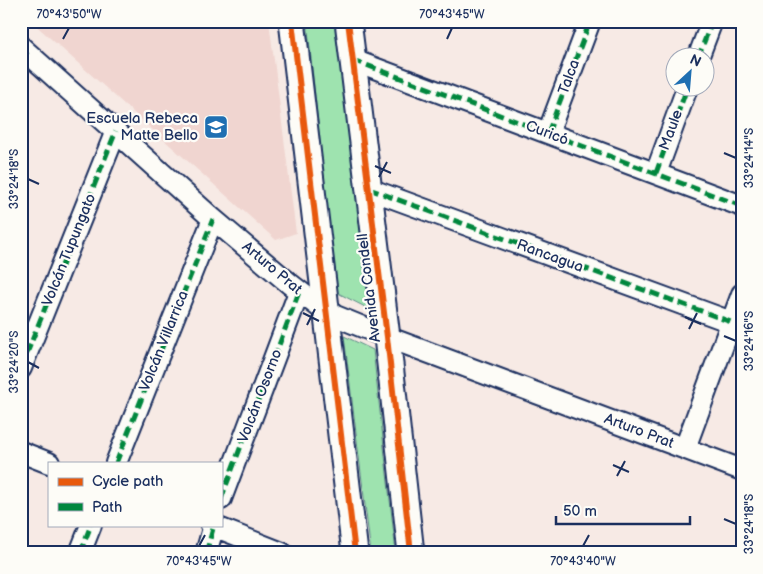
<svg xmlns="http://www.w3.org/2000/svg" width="763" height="574" font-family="'Balsamiq Sans',sans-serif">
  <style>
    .built { fill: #f0d5d0 }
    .green { fill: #9ee3af; stroke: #5c8986 }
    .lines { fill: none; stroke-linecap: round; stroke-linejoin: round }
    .minor-casing { stroke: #1b2f5e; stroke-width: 24 }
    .major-casing { stroke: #1b2f5e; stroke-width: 29 }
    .minor { stroke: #fdfcf7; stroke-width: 20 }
    .major { stroke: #fdfcf7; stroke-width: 25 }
    .quiet { stroke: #00873e; stroke-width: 5; stroke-dasharray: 10 5; stroke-linecap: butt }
    .cycleway-casing { stroke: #fdfcf7; stroke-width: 9 }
    .cycleway { stroke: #e8590c; stroke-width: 6 }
    .ticks { fill: none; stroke: #1b2f5e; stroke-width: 2 }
    .labels { text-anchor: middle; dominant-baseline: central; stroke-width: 4.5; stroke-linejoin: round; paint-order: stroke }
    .street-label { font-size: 15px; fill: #1b2f5e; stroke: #fdfcf7 }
    .poi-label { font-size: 15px; fill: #1b2f5e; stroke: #fdfcf7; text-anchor: end }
    .neatline { fill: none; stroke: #1b2f5e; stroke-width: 2 }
    .ticks-label { font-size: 12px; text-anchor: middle; fill: #1b2f5e }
  </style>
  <rect width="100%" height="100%" fill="#f7eae5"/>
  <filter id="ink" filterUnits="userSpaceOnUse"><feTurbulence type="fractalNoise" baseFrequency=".02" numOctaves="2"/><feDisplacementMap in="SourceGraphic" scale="10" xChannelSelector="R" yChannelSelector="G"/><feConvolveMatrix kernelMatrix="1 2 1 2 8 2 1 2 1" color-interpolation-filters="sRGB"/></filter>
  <g filter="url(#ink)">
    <path class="built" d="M 31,21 L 269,21 L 296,233 L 276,240 Z"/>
    <path class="green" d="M 307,21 L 336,21 L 371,310 L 336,292 Z
      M 344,336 L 373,350 L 396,553 L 371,553 Z"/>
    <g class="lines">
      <defs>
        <path id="minor" d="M 21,47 L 213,219 L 290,284 L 326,312 L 387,337 L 742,470
          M 698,58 L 712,21
          M 353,60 L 742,206
          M 548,133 L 590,21
          M 656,173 L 687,88
          M 369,189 L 731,322
          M 21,368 L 116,131
          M 685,448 L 742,294
          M 21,452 L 49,463
          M 116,463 L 213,219
          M 221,499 L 299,292
          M 211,525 L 282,553
          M 80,553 L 91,525
          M 206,553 L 214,525"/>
        <path id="major" d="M 292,21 L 355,553
          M 348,21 L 387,337 L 411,553"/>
      </defs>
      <use href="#minor" class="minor-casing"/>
      <use href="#major" class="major-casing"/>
      <use href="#minor" class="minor"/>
      <use href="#major" class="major"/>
      <path class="quiet" d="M 698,58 L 712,21
        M 353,60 L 742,206
        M 21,67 L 27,52
        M 548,133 L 590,21
        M 656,173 L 687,88
        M 369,189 L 731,322
        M 21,368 L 116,131
        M 116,463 L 213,219
        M 221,499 L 299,292
        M 80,553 L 91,525
        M 206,553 L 214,525"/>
      <defs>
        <path id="cycleway" d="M 292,21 L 355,553
          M 348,21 L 387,337 L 411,553"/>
      </defs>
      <use href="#cycleway" class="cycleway-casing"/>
      <use href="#cycleway" class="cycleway"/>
    </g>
  </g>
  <path class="ticks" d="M 63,39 L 69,28M 447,39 L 452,28M 724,153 L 736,158M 375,166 L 391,173M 379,177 L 387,162M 28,179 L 39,184M 303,313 L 319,321M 685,317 L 701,324M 307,325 L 315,309M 689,329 L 697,313M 724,336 L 736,341M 28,362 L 39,368M 613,465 L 629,472M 617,476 L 625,461M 724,519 L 736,524M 199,546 L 205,535M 583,546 L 589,535"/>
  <defs>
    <symbol id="school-square" viewBox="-11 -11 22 22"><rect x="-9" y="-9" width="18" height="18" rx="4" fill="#1f6fb2" stroke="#fdfcf7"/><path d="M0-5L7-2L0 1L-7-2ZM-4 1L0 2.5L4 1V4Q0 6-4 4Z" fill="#fff"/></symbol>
  </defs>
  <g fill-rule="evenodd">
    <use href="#school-square" x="202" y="113" width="28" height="28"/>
  </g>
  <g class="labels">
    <g class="street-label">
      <text transform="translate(569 77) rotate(-70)">Talca</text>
      <text transform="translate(671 130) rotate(-70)">Maule</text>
      <text transform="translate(547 133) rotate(21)">Curicó</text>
      <text transform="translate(69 250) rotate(-68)">Volcán Tupungato</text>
      <text transform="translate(550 256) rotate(20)">Rancagua</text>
      <text transform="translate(272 268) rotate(40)">Arturo Prat</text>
      <text transform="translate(369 288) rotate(-97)">Avenida Condell</text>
      <text transform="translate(164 341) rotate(-68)">Volcán Villarrica</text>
      <text transform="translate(260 396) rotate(-69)">Volcán Osorno</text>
      <text transform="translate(639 431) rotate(21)">Arturo Prat</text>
    </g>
    <g class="poi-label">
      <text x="198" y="118">Escuela Rebeca<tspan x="198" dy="17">Matte Bello</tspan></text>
    </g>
  </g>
  <rect width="763" height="574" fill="none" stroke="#fdfcf7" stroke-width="55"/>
  <rect x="48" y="462" width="175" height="65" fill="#fdfcf7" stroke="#a3aaba"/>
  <rect x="58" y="478" width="25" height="8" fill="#e8590c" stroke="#a3aaba"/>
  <text x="92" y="486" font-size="15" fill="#1b2f5e">Cycle path</text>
  <rect x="58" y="503" width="25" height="8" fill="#00873e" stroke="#a3aaba"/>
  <text x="92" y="512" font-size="15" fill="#1b2f5e">Path</text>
  <g transform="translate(690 72) rotate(26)"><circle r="24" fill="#fdfcf7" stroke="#a3aaba"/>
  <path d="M0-4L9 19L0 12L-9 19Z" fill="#1f6fb2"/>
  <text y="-8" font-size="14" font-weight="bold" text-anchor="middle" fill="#1b2f5e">N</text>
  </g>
  <path d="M556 516v8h134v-8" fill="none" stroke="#1b2f5e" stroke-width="2.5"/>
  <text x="563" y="516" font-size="15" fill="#1b2f5e" stroke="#fdfcf7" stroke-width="4" paint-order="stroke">50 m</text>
  <rect x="28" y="28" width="708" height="518" class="neatline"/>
  <g class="ticks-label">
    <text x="69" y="18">70°43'50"W</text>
    <text x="452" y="18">70°43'45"W</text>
    <text transform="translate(749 158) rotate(-90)" y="4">33°24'14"S</text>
    <text transform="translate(14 179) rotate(-90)" y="4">33°24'18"S</text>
    <text transform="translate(749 341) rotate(-90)" y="4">33°24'16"S</text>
    <text transform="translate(14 362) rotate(-90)" y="4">33°24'20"S</text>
    <text transform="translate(749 524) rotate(-90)" y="4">33°24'18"S</text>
    <text x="199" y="565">70°43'45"W</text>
    <text x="583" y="565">70°43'40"W</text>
  </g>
</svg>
